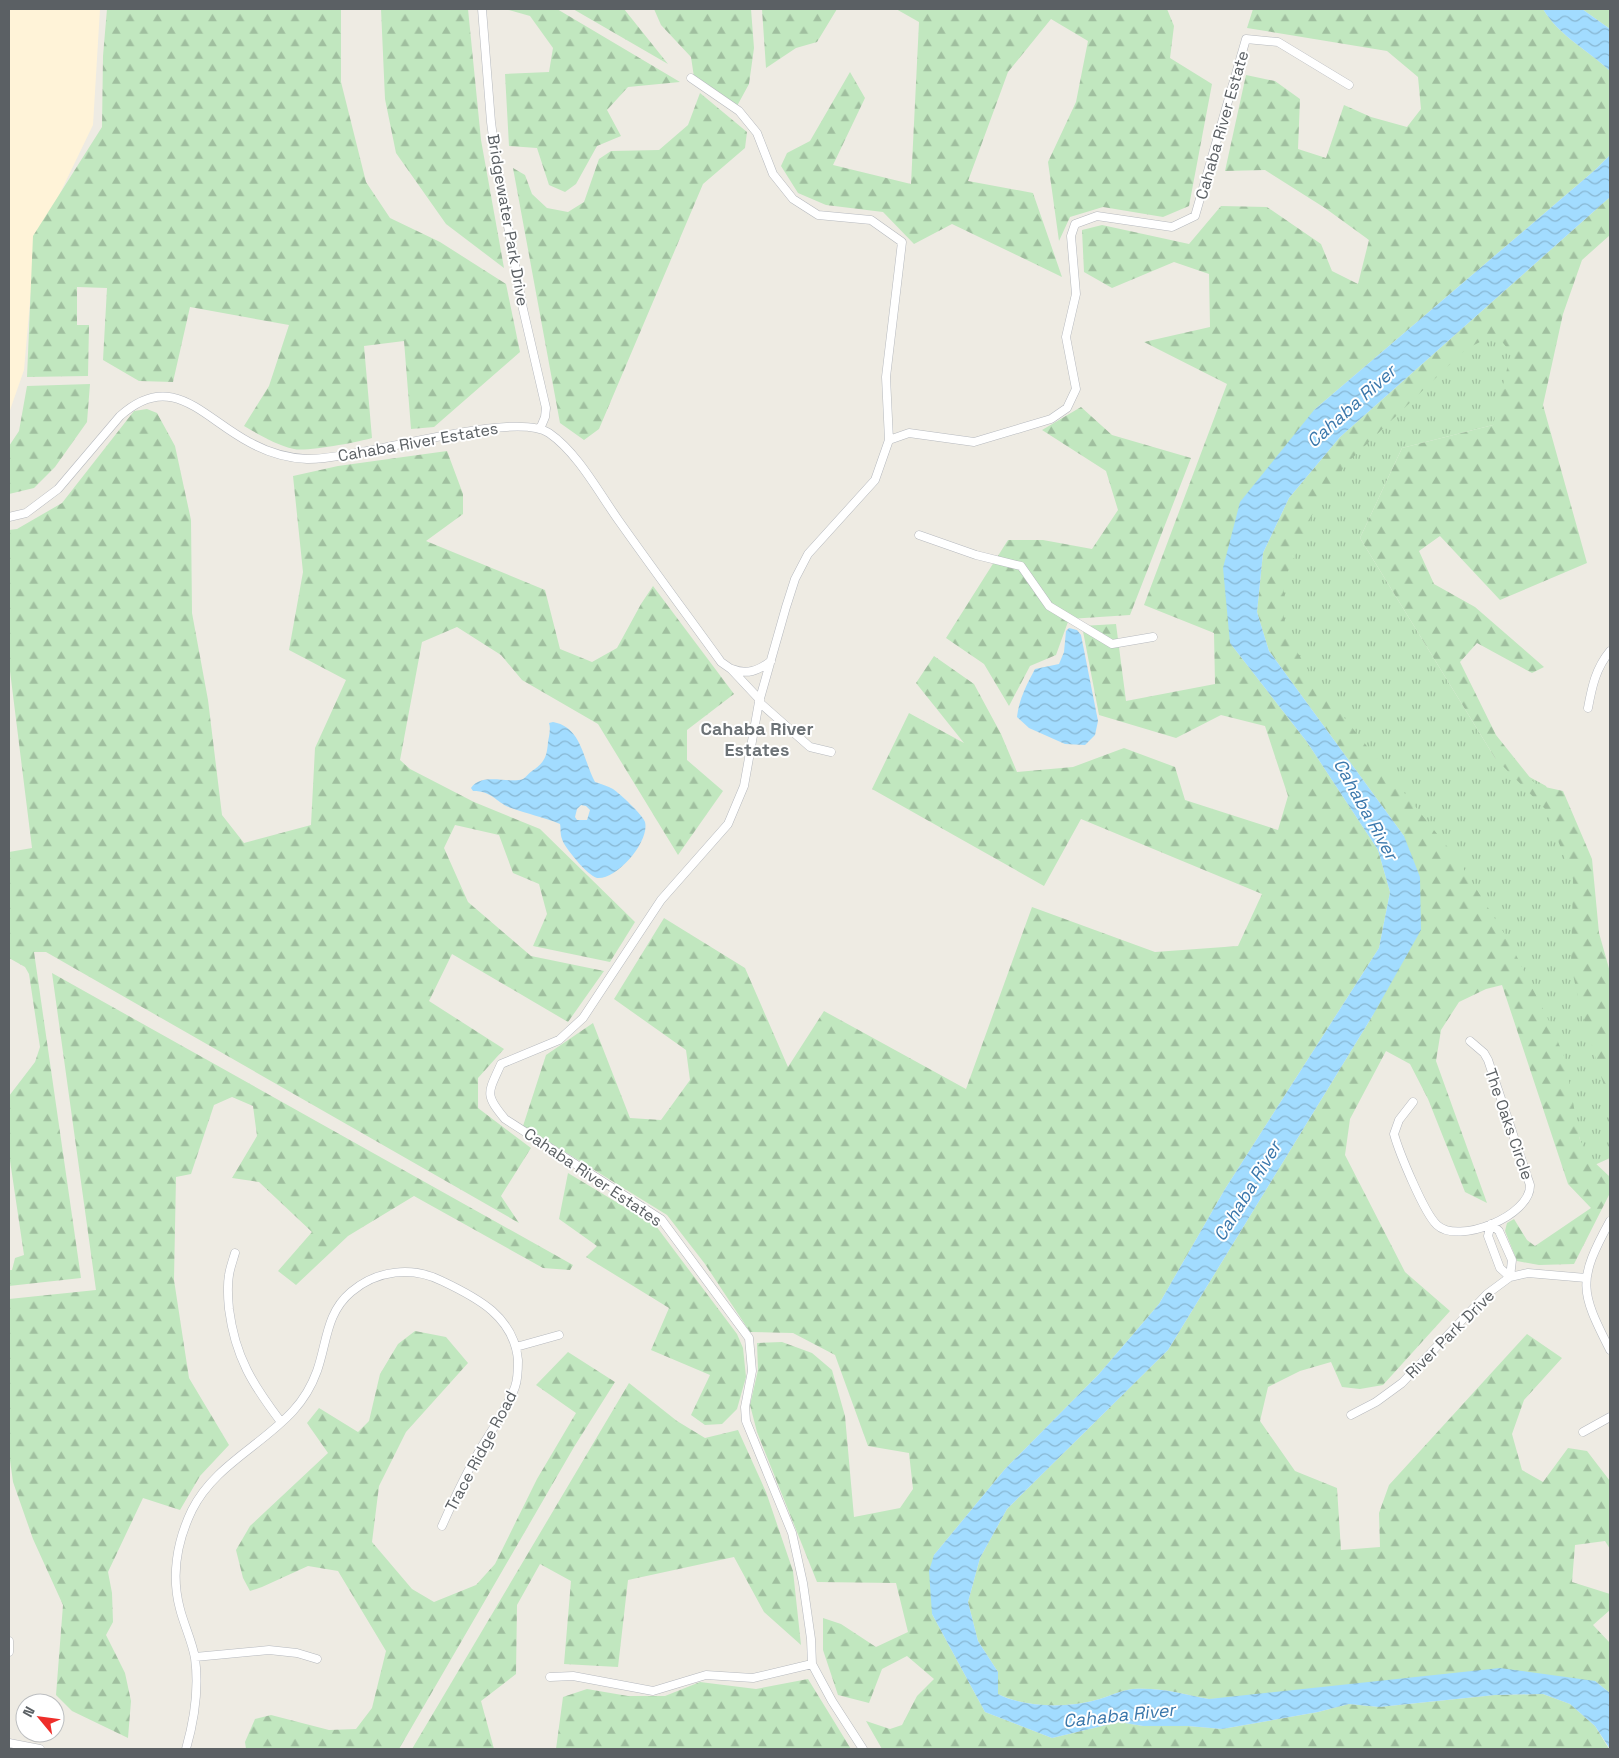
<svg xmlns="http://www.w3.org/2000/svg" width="1619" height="1758" font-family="'Space Grotesk',sans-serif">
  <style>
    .commercial { fill: #fff3d8 }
    .grass { fill: url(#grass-tufts) }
    .forest { fill: url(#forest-firs) }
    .water { fill: url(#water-waves); fill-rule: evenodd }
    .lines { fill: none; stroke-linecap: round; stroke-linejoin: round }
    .minor-casing { stroke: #b6b9be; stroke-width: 9 }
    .minor { stroke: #fff; stroke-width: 8 }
    .labels { text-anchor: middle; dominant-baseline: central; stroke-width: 4; stroke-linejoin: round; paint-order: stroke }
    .street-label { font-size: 16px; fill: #5b6064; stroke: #fff }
    .water-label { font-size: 18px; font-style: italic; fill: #3a77ab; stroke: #fff }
    .neighbourhood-label { font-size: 18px; font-weight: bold; fill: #6c7276; stroke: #fff }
  </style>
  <defs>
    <pattern id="grass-tufts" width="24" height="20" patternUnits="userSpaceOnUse" patternTransform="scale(1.25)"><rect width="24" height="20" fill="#c1e7bf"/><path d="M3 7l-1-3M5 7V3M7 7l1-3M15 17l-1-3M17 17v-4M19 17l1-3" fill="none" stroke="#a0bf9f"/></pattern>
    <pattern id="forest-firs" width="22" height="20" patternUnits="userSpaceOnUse" patternTransform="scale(1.25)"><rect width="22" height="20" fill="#c1e7bf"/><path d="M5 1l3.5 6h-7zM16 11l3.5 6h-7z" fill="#a0bf9f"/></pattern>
    <pattern id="water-waves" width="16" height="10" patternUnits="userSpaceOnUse" patternTransform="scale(1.25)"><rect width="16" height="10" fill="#a2dcff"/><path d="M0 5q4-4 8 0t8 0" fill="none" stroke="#87b6d2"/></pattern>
  </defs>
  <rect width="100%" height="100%" fill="#eeebe3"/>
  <path class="commercial" d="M 9,9 L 100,9 L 93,125 L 35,245 L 24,370 L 9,413 Z"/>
  <path class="grass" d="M 1494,308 L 1548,360 L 1493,425 L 1402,448 L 1360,538 L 1495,758 L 1546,786 L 1589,874 L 1610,1060 L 1610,1158 L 1588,1168 L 1559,1065 L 1264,628 L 1295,509 Z"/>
  <path class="forest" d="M 107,9 L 341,9 L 341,82 L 366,182 L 390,218 L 440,242 L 506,284 L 520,352 L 434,427 L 411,429 L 404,341 L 364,346 L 372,438 C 359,442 306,452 294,449 C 276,445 260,435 244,426 L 269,386 L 289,325 L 190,307 L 173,382 L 139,381 L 103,360 L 107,288 L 77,287 L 77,325 L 89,325 L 88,376 L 27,377 L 33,236 L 102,127 L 103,56 Z
    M 381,9 L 468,9 L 481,140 L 504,268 L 446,224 L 396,153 L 385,99 Z
    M 505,9 L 557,9 L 680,82 L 628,87 L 607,110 L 621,136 L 597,146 L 576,184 L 565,192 L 549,185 L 537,148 L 509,146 L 505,74 L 549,72 L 553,48 L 530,16 Z
    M 573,9 L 624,9 L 668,64 Z
    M 654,9 L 751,9 L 754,48 L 749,84 L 737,106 L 694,77 L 691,57 L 661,25 Z
    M 762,9 L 837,9 L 817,42 L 796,48 L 766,68 Z
    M 896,9 L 1167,9 L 1174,26 L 1170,58 L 1212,84 L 1189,206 L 1163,217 L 1103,207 L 1070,217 L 1059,241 L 1048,162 L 1076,102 L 1088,41 L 1051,19 L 1008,72 L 968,181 L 1033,193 L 1062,277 L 952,224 L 914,244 L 883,212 L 826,205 L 798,193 L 781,166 L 787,153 L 810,141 L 850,72 L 865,98 L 833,165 L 911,184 L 919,22 Z
    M 1253,9 L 1543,9 C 1559,36 1588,50 1610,71 L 1610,155 L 1595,170 L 1314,410 L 1230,643 L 1307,742 L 1378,850 L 1390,892 L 1379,948 L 1225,1189 L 1159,1304 L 1099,1374 L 1005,1469 L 934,1555 L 932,1614 L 985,1712 L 1052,1738 L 1119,1722 L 1143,1726 L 1188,1726 L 1222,1729 L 1318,1712 L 1349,1704 L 1379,1707 L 1495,1695 L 1543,1694 L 1570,1704 L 1595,1726 L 1609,1749 L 882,1749 L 866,1721 L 890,1729 L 902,1725 L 917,1696 L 934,1679 L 907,1656 L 882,1669 L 869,1703 L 838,1695 L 823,1650 L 823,1618 L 841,1624 L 876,1647 L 908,1632 L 896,1583 L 817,1582 L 757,1432 L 750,1405 L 758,1370 L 757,1343 L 782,1342 L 812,1353 L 832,1370 L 845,1416 L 854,1517 L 900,1508 L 913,1489 L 909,1453 L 868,1446 L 835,1355 L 793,1333 L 750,1332 L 705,1264 L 667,1215 L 523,1126 L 546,1055 L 593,1023 L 630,1118 L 661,1120 L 690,1080 L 686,1050 L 614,999 L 664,918 L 745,968 L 788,1067 L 824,1011 L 966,1089 L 1032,907 L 1155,952 L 1238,946 L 1262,894 L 1081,819 L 1044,886 L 872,789 L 909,713 L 964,743 L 916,683 L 934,656 L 974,684 L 1001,734 L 1017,772 L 1073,767 L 1124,748 L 1175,767 L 1185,800 L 1278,830 L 1288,796 L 1265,726 L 1221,715 L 1176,738 L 1099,715 L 1082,626 L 1116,624 L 1126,701 L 1215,684 L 1214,633 L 1144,605 L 1227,384 L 1144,342 L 1210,327 L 1209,274 L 1174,262 L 1112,288 L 1084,272 L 1082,230 L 1102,225 L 1189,244 L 1221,206 L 1267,207 L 1321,244 L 1332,271 L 1358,284 L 1369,240 L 1325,208 L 1265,170 L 1225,171 L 1246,75 L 1275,81 L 1300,99 L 1298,149 L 1326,158 L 1344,105 L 1371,117 L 1407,127 L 1421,109 L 1418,77 L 1387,51 L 1247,28 Z
    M 1582,9 L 1610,9 L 1610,29 Z
    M 700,93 L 747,132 L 745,148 L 703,184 L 599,429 L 584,440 L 560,423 L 513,168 L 525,175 L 532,194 L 547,208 L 568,212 L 584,202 L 599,159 L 611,151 L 659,150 L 688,125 Z
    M 1610,197 L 1610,235 L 1582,260 L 1563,314 L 1543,405 L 1587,563 L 1500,600 L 1440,536 L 1419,551 L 1434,584 L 1475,607 L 1544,667 L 1532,673 L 1477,643 L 1460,662 L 1496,735 L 1536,785 L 1563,791 L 1592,859 L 1599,933 L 1610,972 L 1610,1106 L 1579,1002 L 1571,965 L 1573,879 L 1546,810 L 1495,758 L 1360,538 L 1402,448 L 1493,425 L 1511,353 L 1496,334 L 1466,349 L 1346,464 L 1313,513 L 1284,581 L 1284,630 L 1314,680 L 1458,860 L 1509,941 L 1551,1025 L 1565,1059 L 1580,1140 L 1591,1159 L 1610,1177 L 1610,1193 L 1574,1264 L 1539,1265 L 1517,1261 L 1505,1231 L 1507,1223 L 1514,1219 L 1527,1240 L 1535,1246 L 1591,1208 L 1568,1184 L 1502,985 L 1486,989 L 1459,1002 L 1441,1030 L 1436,1061 L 1487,1203 L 1465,1192 L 1428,1099 L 1410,1064 L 1386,1051 L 1350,1119 L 1345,1155 L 1405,1272 L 1450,1311 L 1383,1385 L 1360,1389 L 1342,1387 L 1331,1362 L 1300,1371 L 1268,1387 L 1260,1421 L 1295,1471 L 1337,1488 L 1341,1550 L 1380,1547 L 1379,1513 L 1389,1485 L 1527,1334 L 1562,1358 L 1524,1400 L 1512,1434 L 1522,1470 L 1543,1482 L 1568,1448 L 1587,1451 L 1610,1481 L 1610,1549 L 1605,1541 L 1575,1545 L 1572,1582 L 1610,1594 L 1610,1610 L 1593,1625 L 1610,1643 L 1610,1693 L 1595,1681 L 1209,1699 C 1184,1694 1159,1687 1133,1689 C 1121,1690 1108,1697 1096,1700 C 1067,1708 1026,1708 998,1694 L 998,1672 L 978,1641 L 968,1602 L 980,1558 L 1007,1509 L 1168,1350 L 1373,1015 L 1404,836 L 1269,651 L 1257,612 L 1263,553 L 1289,498 L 1340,437 Z
    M 90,384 L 87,422 L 55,467 L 34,488 L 9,494 L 9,446 L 19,431 L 27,386 Z
    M 1081,407 L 1112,435 L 1191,458 L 1130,615 L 1069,619 L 1056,655 L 1030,666 L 1009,706 L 984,664 L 946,638 L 1008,540 L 1043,540 L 1092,549 L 1118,510 L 1106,471 L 1042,430 Z
    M 147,409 L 157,413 L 175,446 L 191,520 L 192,613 L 208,700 L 222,815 L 244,843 L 311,825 L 315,748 L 346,680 L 289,650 L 303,572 L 293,476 L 338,466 L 447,451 L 463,494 L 463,514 L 426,541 L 545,590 L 560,649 L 592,662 L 617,648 L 641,604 L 653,586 L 734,694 L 687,730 L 687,760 L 723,791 L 678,855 L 598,724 L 522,680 L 501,655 L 457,627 L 422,642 L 400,760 L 410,769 L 474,802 L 540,829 L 635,922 L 610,962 L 533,946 L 547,914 L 539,884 L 513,873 L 499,835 L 455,825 L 444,848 L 468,902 L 531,956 L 604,971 L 568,1022 L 452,954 L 429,1001 L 504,1049 L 478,1078 L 478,1108 L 531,1148 L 501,1196 L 519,1223 L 46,952 L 34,952 L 81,1278 L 9,1286 L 9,1270 L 12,1270 L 15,1258 L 24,1255 L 9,1154 L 9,1096 L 35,1062 L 40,1047 L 29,974 L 25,967 L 9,958 L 9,852 L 32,848 L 9,663 L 9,530 L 17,529 L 62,503 L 134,411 Z
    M 52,973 L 573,1265 L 570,1270 L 543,1268 L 414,1196 L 348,1236 L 296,1285 L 278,1271 L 312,1232 L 259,1182 L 232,1178 L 257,1136 L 253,1106 L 232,1097 L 214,1105 L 191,1174 L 176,1177 L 174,1280 L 189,1378 L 229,1445 L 200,1476 L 180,1510 L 143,1498 L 108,1572 L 112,1593 L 113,1622 L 106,1635 L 125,1673 L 131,1701 L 128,1738 L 72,1711 L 56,1695 L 63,1605 L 33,1539 L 13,1482 L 9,1453 L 9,1299 L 96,1290 Z
    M 568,1173 L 656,1226 L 737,1334 L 743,1348 L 746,1377 L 737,1409 L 722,1424 L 705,1425 L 691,1415 L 710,1375 L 651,1350 L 669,1308 L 586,1257 L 597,1246 L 559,1219 Z
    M 415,1331 L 446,1337 L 468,1363 L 406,1432 L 379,1486 L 372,1542 L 412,1589 L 434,1602 L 476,1585 L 495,1564 L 537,1479 L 576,1413 L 536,1385 L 568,1352 L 615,1382 L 574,1447 L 399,1749 L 246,1749 L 245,1742 L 255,1719 L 271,1715 L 329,1730 L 356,1729 L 372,1708 L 386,1651 L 338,1571 L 308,1566 L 262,1587 L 250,1591 L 243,1578 L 236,1550 L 250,1526 L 328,1453 L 307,1423 L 319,1408 L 358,1432 L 369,1421 L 380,1374 L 398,1344 Z
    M 629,1383 L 677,1421 L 705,1438 L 738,1430 L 766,1492 L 793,1571 L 801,1645 L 764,1612 L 734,1557 L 628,1580 L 618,1667 L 564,1664 L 571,1581 L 540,1564 L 517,1605 L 516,1674 L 481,1701 L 494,1749 L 412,1749 Z
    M 808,1679 L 851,1749 L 556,1749 L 563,1697 L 587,1689 L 628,1696 L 665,1696 L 700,1682 L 756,1689 Z"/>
  <path class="water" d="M 1543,9 L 1582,9 L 1610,29 L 1610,71 C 1588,50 1559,36 1543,9 Z
    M 1610,155 L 1610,197 L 1340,437 L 1289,498 L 1263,553 L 1257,612 L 1269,651 L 1404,836 L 1420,877 L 1421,930 L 1373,1015 L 1168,1350 L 1007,1509 L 980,1558 L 968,1602 L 978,1641 L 998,1672 L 998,1694 C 1025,1708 1068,1708 1096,1700 C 1108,1697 1121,1690 1133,1689 C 1159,1687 1184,1694 1209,1699 L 1500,1668 L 1595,1681 L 1610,1693 L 1610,1749 L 1595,1726 L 1570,1704 L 1543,1694 L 1495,1695 L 1379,1707 L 1349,1704 L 1318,1712 L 1222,1729 L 1188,1726 L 1143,1726 L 1119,1722 L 1052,1738 L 985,1712 L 932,1614 L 929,1571 L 934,1555 L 1005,1469 L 1099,1374 L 1159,1304 L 1225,1189 L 1379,948 L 1390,892 L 1378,850 L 1307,742 L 1230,643 L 1223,568 L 1240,502 L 1314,410 L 1595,170 Z
    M 1069,628 L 1077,630 L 1081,635 L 1098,721 L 1095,735 L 1085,745 L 1065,744 L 1029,728 L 1017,717 C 1019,699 1027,684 1035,669 L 1059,664 L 1064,652 L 1066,631 Z
    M 553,722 C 582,727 583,760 595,782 C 601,784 608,786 613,789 C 619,793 643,815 645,822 C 650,841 617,880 597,878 C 588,876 564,847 562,839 C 560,834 561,828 560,824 C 544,817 527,814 511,808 C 495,802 493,791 473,791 L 471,788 C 482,772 509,784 523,779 C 526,777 529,773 532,771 C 544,763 547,757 548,742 C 549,736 551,729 549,723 ZM 581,805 L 586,806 L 590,810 L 587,820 L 577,820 L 575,817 L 577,809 Z"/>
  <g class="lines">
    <defs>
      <path id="minor" d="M 482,9 L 491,122 L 496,160 L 523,309 L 546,408 L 545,417 L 540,429
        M 691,78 L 739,111 L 757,133 L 773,174 L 793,199 L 818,215 L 871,220 L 902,242 L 886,377 L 889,440 L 875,480 L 808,554 L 795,579 L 786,607 L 759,702 L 744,786 L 728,824 L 661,900 L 583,1018 L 559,1040 L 501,1064 C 488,1093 484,1094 505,1119 L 661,1219 L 749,1338 L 752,1371 L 745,1407 L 746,1421 L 792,1533 L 803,1583 L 811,1639 L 812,1664 L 832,1701 L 863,1749
        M 889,440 L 909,433 L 974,442 L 1051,419 L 1067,408 L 1076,389 L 1066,337 L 1076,294 L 1071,236 L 1075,224 L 1097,216 L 1172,227 L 1195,216 L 1246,39 L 1278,42 L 1349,85
        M 9,517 L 26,513 L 58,489 L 120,416 C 172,369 203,418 249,442 C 267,452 287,458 307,459 C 359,460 514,409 549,433 C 578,453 599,493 619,521 C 653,569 687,615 721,662 L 731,669 L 760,700
        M 919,535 L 976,555 L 1021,566 L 1049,606 L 1112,644 L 1153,637
        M 732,669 C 747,675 758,671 771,661
        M 759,702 L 810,747 L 831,752
        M 1588,708 C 1592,686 1596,668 1610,651
        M 1413,1102 L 1399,1120 L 1394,1134 C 1399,1152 1424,1213 1437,1225 C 1458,1245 1531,1216 1530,1185 L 1488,1060 L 1484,1053 L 1470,1041
        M 1610,1221 C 1577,1281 1580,1291 1610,1350
        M 1491,1224 L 1499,1231 L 1512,1260 L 1510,1277 L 1500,1268 L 1488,1236 Z
        M 235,1253 C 233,1260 230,1268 229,1275 C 227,1286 228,1299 229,1309 C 235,1357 253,1385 281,1422
        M 516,1347 L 559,1335
        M 1351,1415 L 1376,1402 L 1402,1383 L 1487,1294 L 1510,1277 L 1528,1273 L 1586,1278
        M 1583,1432 L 1610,1417
        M 9,1641 L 9,1652
        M 195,1657 L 269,1650 L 297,1653 L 317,1659
        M 550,1677 L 573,1676 L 653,1691 L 706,1675 L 753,1678 L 812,1664
        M 9,1743 L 40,1749
        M 186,1749 C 194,1721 199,1687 195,1658 C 192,1641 184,1625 180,1609 C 171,1576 177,1541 192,1510 C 214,1466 261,1446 293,1411 C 303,1400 312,1385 317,1371 C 327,1343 326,1313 351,1292 C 377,1270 412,1266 442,1281 C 478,1298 514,1317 518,1360 C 518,1369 518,1379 515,1387 C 507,1409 493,1428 481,1448 C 466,1473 454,1499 442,1526"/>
    </defs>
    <use href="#minor" class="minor-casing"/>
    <use href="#minor" class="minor"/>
  </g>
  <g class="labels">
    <g class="street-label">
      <text transform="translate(1222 125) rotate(-74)">Cahaba River Estate</text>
      <text transform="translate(508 220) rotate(80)">Bridgewater Park Drive</text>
      <text transform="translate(418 442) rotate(-10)">Cahaba River Estates</text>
      <text transform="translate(1509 1124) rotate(71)">The Oaks Circle</text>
      <text transform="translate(593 1177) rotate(34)">Cahaba River Estates</text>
      <text transform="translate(1450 1334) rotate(-45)">River Park Drive</text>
      <text transform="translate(481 1451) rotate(-62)">Trace Ridge Road</text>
    </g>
    <g class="water-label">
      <text transform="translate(1351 406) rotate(-42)">Cahaba River</text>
      <text transform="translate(1366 809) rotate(61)">Cahaba River</text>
      <text transform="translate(1247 1191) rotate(-59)">Cahaba River</text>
      <text transform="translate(1119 1715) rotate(-6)">Cahaba River</text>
    </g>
    <g class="neighbourhood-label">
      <text x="757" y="728">Cahaba River<tspan x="757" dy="21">Estates</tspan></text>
    </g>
  </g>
  <rect width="1619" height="1758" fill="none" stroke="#5b6064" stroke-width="20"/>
  <g transform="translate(40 1718) rotate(299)"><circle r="24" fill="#ffffff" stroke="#bdbfc1"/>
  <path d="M0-4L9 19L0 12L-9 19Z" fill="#ee2e2a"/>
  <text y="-8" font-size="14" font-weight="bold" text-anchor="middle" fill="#5b6064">N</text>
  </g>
</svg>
